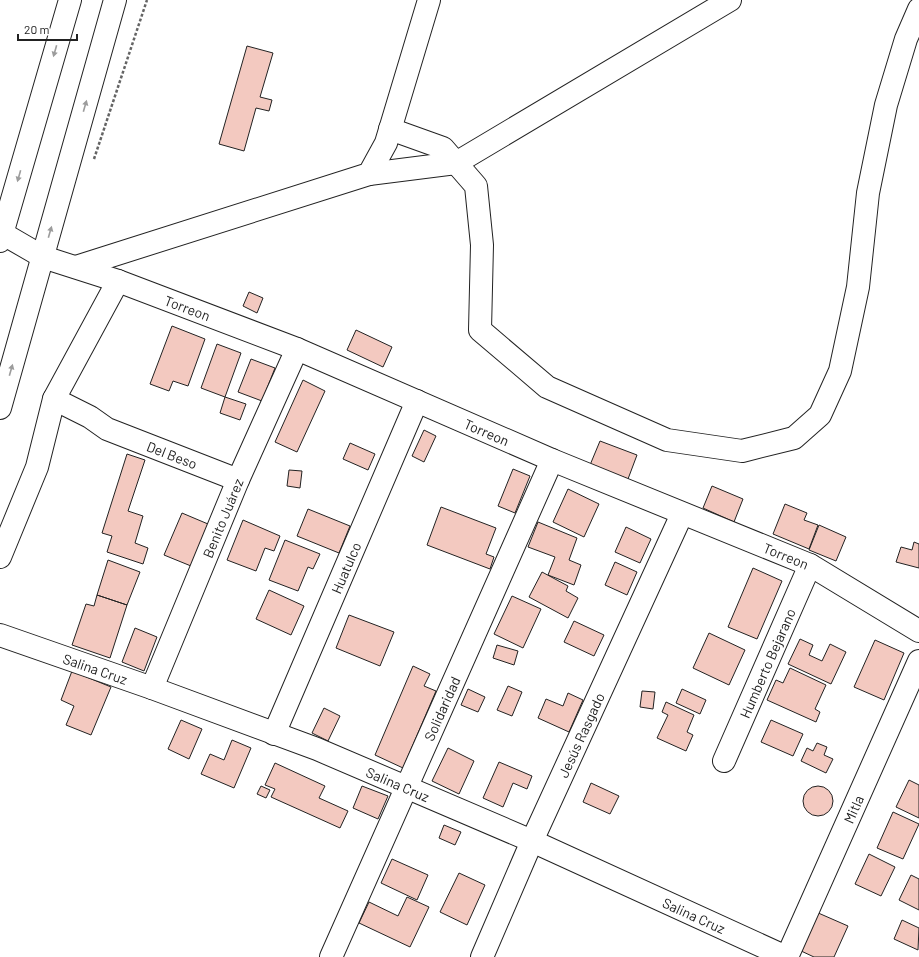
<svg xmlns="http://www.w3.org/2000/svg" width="919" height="957" font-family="Barlow,sans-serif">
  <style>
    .building { fill: #f3c9c0; stroke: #222 }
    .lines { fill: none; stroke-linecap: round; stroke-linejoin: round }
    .minor-casing { stroke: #222; stroke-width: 24 }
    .major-casing { stroke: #222; stroke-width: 24 }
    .path { stroke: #646464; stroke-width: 2.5; stroke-dasharray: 3 2; stroke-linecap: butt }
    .minor { stroke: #fff; stroke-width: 22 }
    .major { stroke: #fff; stroke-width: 22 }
    .oneway { fill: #9c9c9c }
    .labels { text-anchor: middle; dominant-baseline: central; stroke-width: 3; stroke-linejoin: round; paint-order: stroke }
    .street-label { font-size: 14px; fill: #222; stroke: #fff }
  </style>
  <rect width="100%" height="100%" fill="#fff"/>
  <path class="building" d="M 247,46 L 273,53 L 260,97 L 272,100 L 269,111 L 256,108 L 244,151 L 219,144 Z
    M 249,292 L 263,298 L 257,313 L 243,306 Z
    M 172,326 L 205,339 L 188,386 L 173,381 L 169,391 L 150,384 Z
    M 356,330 L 392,347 L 383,367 L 347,350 Z
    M 217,344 L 241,353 L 225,397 L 201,388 Z
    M 251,359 L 275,368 L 262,401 L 238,392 Z
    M 303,380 L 325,391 L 297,452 L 275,442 Z
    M 225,397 L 246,404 L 240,420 L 220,413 Z
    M 424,430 L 436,436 L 424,462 L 412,456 Z
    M 600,441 L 637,455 L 628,479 L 590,465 Z
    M 350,443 L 375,454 L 368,470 L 343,459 Z
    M 127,454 L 145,460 L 128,511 L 143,516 L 135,543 L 148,548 L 143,564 L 107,552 L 112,536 L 102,533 Z
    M 513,469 L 530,476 L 515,513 L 498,506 Z
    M 289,470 L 302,471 L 300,488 L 287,486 Z
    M 712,486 L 743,499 L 734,522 L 703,508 Z
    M 568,489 L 599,504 L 584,537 L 553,522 Z
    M 785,504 L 807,513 L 804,520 L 818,525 L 809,549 L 773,534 Z
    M 441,507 L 496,528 L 486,554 L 494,557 L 490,569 L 427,545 Z
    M 308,509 L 350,526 L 339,553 L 297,536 Z
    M 182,513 L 208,524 L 191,566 L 164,555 Z
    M 243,520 L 280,536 L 274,551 L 265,548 L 256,571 L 227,560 Z
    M 538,522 L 577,538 L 569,560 L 581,565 L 574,585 L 548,575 L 555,557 L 528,547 Z
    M 819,525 L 846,537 L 836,561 L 809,550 Z
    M 626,527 L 651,539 L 640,563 L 615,552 Z
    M 285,540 L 320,554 L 313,569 L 308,567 L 298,591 L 269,580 Z
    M 914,542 L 919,544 L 919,568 L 896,562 L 901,547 L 912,550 Z
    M 108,560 L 140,572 L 127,605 L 97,595 Z
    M 615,562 L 637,572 L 627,595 L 605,585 Z
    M 753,568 L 782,581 L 757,639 L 728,627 Z
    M 542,572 L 568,586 L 566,591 L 578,598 L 568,618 L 529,597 Z
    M 269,590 L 304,606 L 291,635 L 256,619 Z
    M 97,595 L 127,605 L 110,658 L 72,645 L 86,604 L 94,606 Z
    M 512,596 L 541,609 L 523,648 L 494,634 Z
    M 349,615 L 394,632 L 380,666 L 336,648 Z
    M 574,621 L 604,635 L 594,656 L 564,642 Z
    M 135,628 L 157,637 L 144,671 L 122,662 Z
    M 709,633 L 745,650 L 729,685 L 693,668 Z
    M 800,639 L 813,645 L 809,655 L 822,661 L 830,644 L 846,652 L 831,684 L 788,664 Z
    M 875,640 L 904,653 L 884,700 L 854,687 Z
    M 497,645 L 518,651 L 514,665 L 493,658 Z
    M 413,666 L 430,674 L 424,686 L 436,691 L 403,768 L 375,755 Z
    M 790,668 L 826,685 L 815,709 L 820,712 L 816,722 L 767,700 L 776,680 L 783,683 Z
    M 72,671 L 111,687 L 91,735 L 66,725 L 74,706 L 61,700 Z
    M 508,686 L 522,692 L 512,716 L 497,710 Z
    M 468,689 L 485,697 L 478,712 L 461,705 Z
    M 682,689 L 706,700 L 700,714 L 676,703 Z
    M 642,691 L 655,692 L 653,709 L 640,707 Z
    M 568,693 L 583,700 L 569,732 L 538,718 L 546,699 L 563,706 Z
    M 666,702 L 694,715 L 687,732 L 693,735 L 686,751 L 657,738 L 668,715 L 662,712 Z
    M 324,708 L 340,716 L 328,741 L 312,733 Z
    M 181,720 L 202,729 L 189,759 L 168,749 Z
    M 771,720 L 803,734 L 793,756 L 761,742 Z
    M 232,740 L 251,748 L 234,788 L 201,774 L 210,754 L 224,760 Z
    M 817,743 L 827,747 L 824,755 L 833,759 L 826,773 L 801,761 L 807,748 L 813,751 Z
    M 448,748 L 474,761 L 459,794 L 432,781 Z
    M 499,762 L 532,776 L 527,789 L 513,783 L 503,807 L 483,798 Z
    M 275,763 L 325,786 L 319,798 L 348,811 L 340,828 L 271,797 L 275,789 L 265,785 Z
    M 909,780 L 919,785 L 919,818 L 896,807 Z
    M 591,783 L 619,796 L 610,814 L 583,802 Z
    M 261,786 L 270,790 L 266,798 L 257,794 Z
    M 362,786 L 388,796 L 378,819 L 353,808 Z
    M803 801a15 15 0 1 1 30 0a15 15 0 1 1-30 0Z
    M 893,812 L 919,824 L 903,859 L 877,848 Z
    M 444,825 L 461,832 L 455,845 L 439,838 Z
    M 869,854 L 895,867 L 881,896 L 855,884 Z
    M 392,859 L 428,875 L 417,900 L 381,883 Z
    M 459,873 L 485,885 L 467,925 L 440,912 Z
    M 911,875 L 919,879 L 919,910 L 899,900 Z
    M 407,897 L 429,907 L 410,947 L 359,923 L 369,902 L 398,916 Z
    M 816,912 L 848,926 L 834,957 L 814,957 L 799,950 Z
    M 902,920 L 919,928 L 918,950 L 894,939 Z"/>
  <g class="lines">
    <defs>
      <g id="minor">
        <path d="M 390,129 L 443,148 L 476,186 L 482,245 L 480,330 L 547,387 L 667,440 L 742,451 L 794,438 L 820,415 L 840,371 L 858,287 L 868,193 L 886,105 L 906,39 L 919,9"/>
        <path d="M 369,174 L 456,163 L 730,0"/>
        <path id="s1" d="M 0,232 L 43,257 L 118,281 L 297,349 L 552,460 L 810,565 L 919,631"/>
        <path d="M 76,267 L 369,174 L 386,143 L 429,0"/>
        <path id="s2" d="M 54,399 L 90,417 L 107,429 L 238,480"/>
        <path d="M 0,557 L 37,467 L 54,399 L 118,281"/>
        <path id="s3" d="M 0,635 L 152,688 L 317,749 L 532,841 L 786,957"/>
        <path id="s4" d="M 152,688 L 238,480 L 297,349"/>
        <path id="s5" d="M 274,734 L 417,401"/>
        <path id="s6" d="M 724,761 L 810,565"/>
        <path id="s7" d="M 331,957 L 552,460"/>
        <path id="s8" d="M 482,957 L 532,841 L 682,514"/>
        <path id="s9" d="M 787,957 L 919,661"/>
      </g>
      <path id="major" d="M 0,241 L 70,0
        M 0,408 L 115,0"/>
    </defs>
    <use href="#minor" class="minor-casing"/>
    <use href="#major" class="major-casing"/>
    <path class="path" d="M 94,159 L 147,0"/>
    <use href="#minor" class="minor"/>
    <use href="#major" class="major"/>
  </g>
  <defs><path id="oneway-solid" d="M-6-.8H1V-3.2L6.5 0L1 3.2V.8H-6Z"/></defs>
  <g class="oneway">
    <use href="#oneway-solid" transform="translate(55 51) rotate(106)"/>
    <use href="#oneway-solid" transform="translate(85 106) rotate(-74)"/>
    <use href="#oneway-solid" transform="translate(19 176) rotate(106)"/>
    <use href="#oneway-solid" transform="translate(50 232) rotate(-74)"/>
    <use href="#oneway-solid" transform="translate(11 370) rotate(-74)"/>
  </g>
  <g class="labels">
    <g class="street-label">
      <text stroke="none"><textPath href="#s1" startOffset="203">Torreon</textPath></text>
      <text stroke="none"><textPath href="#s1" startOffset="527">Torreon</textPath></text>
      <text stroke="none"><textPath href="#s2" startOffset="131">Del Beso</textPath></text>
      <text stroke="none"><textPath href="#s4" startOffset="184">Benito Juárez</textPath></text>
      <text stroke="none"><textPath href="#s1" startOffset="851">Torreon</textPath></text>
      <text stroke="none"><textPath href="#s5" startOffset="181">Huatulco</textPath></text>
      <text stroke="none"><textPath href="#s6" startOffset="107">Humberto Bejarano</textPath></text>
      <text stroke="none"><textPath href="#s3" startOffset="101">Salina Cruz</textPath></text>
      <text stroke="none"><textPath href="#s7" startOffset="272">Solidaridad</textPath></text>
      <text stroke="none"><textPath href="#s8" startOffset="243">Jesús Rasgado</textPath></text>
      <text stroke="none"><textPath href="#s3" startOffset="425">Salina Cruz</textPath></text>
      <text stroke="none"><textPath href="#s9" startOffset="162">Mitla</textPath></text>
      <text stroke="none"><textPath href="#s3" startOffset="749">Salina Cruz</textPath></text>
    </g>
  </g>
  <path d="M18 34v6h59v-6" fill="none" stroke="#222222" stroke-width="2"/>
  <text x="24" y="34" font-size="12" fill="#222222" stroke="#ffffff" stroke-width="3" paint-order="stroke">20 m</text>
</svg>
